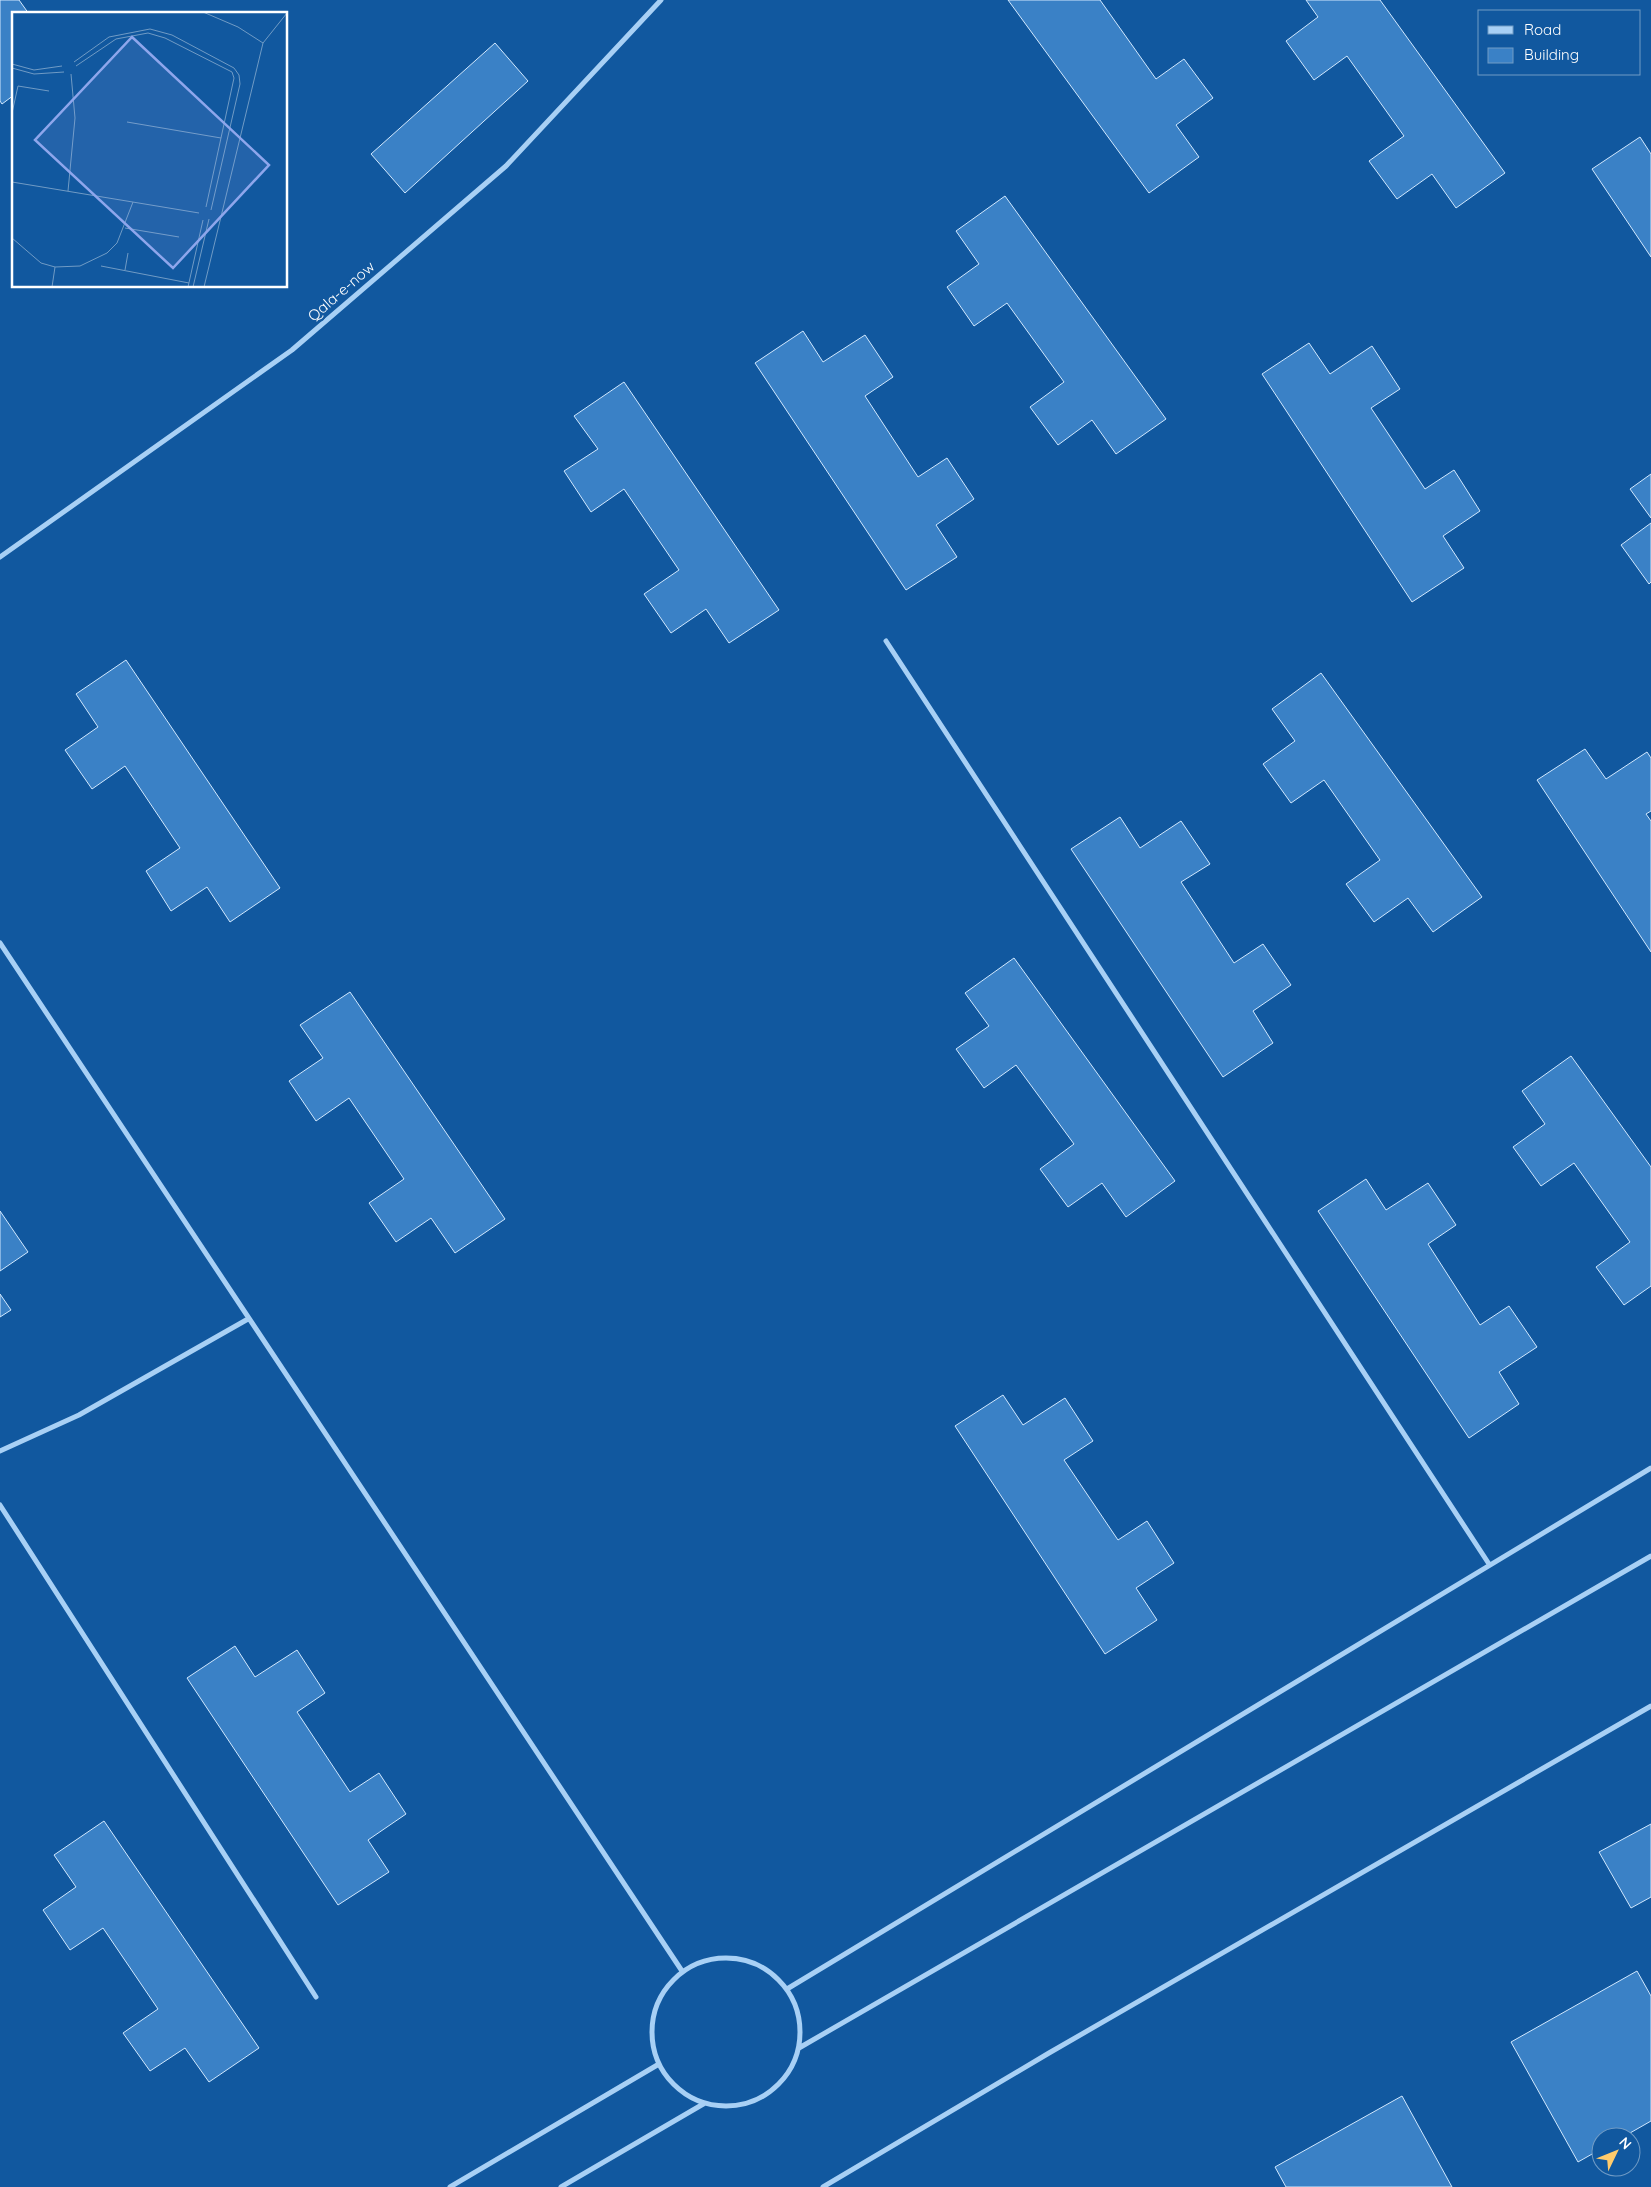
<svg xmlns="http://www.w3.org/2000/svg" width="1651" height="2187" font-family="Quicksand,sans-serif">
  <style>
    .building { fill: #3a81c6; stroke: #d1e8fe }
    .lines { fill: none; stroke-linecap: round; stroke-linejoin: round }
    .minor { stroke: #a8d0f5; stroke-width: 5 }
    .labels { text-anchor: middle; dominant-baseline: central; stroke-width: 4.5; stroke-linejoin: round; paint-order: stroke }
    .street-label { font-size: 15px; fill: #fff; stroke: #11589f }
    .inset-road { fill: none; stroke: #709bc5; stroke-width: 1 }
    .view { fill: #8ea6ec; fill-opacity: 0.15; stroke: #8ea6ec; stroke-width: 2.5 }
    .inset-edge { fill: none; stroke: #fff; stroke-width: 2.5 }
  </style>
  <rect width="100%" height="100%" fill="#11589f"/>
  <path class="building" d="M 0,0 L 19,0 L 29,14 L 14,14 L 14,95 L 2,104 L 0,101 Z
    M 1008,0 L 1100,0 L 1156,79 L 1184,59 L 1213,98 L 1176,125 L 1199,157 L 1149,193 Z
    M 1306,0 L 1380,0 L 1505,173 L 1456,208 L 1432,174 L 1397,199 L 1369,161 L 1404,136 L 1347,56 L 1314,80 L 1286,41 L 1318,17 Z
    M 495,43 L 528,81 L 405,193 L 371,154 Z
    M 1640,137 L 1651,154 L 1651,257 L 1592,169 Z
    M 1005,196 L 1166,419 L 1116,454 L 1092,420 L 1058,445 L 1030,407 L 1064,382 L 1007,303 L 974,326 L 947,287 L 979,264 L 956,231 Z
    M 803,331 L 823,362 L 865,335 L 893,377 L 865,396 L 918,477 L 947,458 L 974,499 L 936,525 L 957,557 L 906,590 L 755,363 Z
    M 1309,343 L 1330,374 L 1372,346 L 1400,389 L 1371,408 L 1425,489 L 1454,470 L 1480,511 L 1443,536 L 1464,568 L 1412,602 L 1262,374 Z
    M 624,382 L 779,610 L 729,643 L 706,609 L 671,633 L 644,594 L 679,570 L 624,489 L 591,512 L 564,471 L 598,449 L 574,416 Z
    M 1651,474 L 1651,518 L 1630,489 Z
    M 1651,523 L 1651,582 L 1649,584 L 1621,545 Z
    M 126,660 L 280,888 L 230,922 L 207,887 L 171,911 L 146,871 L 180,848 L 125,766 L 92,789 L 65,750 L 98,727 L 76,694 Z
    M 1321,673 L 1482,897 L 1433,932 L 1408,898 L 1374,922 L 1346,884 L 1380,860 L 1324,780 L 1291,803 L 1263,764 L 1295,741 L 1272,709 Z
    M 1585,749 L 1606,779 L 1647,752 L 1651,758 L 1651,811 L 1646,814 L 1651,821 L 1651,952 L 1537,780 Z
    M 1120,817 L 1140,848 L 1181,821 L 1210,864 L 1181,882 L 1234,963 L 1263,944 L 1291,985 L 1253,1011 L 1273,1043 L 1223,1077 L 1071,849 Z
    M 1014,958 L 1175,1181 L 1126,1217 L 1102,1183 L 1068,1207 L 1040,1169 L 1074,1144 L 1016,1065 L 984,1088 L 956,1049 L 989,1026 L 965,993 Z
    M 350,992 L 505,1219 L 455,1253 L 431,1218 L 396,1242 L 369,1203 L 404,1179 L 349,1098 L 316,1121 L 289,1081 L 323,1058 L 300,1025 Z
    M 1571,1056 L 1651,1167 L 1651,1286 L 1624,1305 L 1596,1267 L 1630,1242 L 1574,1163 L 1541,1186 L 1513,1147 L 1545,1124 L 1522,1091 Z
    M 1366,1179 L 1386,1210 L 1428,1183 L 1456,1225 L 1428,1244 L 1480,1325 L 1509,1306 L 1537,1347 L 1499,1372 L 1519,1404 L 1469,1438 L 1318,1211 Z
    M 0,1211 L 28,1252 L 0,1271 Z
    M 0,1294 L 11,1310 L 0,1317 Z
    M 1003,1395 L 1023,1425 L 1065,1398 L 1093,1441 L 1064,1460 L 1118,1540 L 1147,1521 L 1174,1563 L 1136,1588 L 1157,1620 L 1105,1654 L 955,1426 Z
    M 235,1646 L 255,1677 L 297,1650 L 325,1693 L 297,1712 L 350,1792 L 379,1773 L 406,1814 L 368,1840 L 389,1872 L 338,1905 L 187,1678 Z
    M 104,1821 L 259,2048 L 209,2082 L 185,2048 L 150,2071 L 123,2033 L 158,2009 L 103,1928 L 70,1950 L 43,1910 L 76,1887 L 54,1855 Z
    M 1651,1824 L 1651,1897 L 1631,1908 L 1599,1852 Z
    M 1637,1971 L 1651,1996 L 1651,2121 L 1623,2137 L 1601,2137 L 1601,2149 L 1578,2162 L 1511,2042 Z
    M 1402,2096 L 1452,2187 L 1286,2187 L 1275,2167 Z"/>
  <g class="lines">
    <path class="minor" d="M 0,557 L 292,350 L 506,166 L 661,0
      M 886,641 L 1489,1564
      M 0,943 L 682,1971
      M 0,1451 L 79,1415 L 248,1319
      M 0,1505 L 316,1997
      M652 2032a74 74 0 1 1 148 0a74 74 0 1 1-148 0Z
      M 787,1989 L 1651,1468
      M 799,2048 L 1651,1556
      M 450,2187 L 659,2064
      M 561,2187 L 705,2103
      M 823,2187 L 1049,2053 L 1651,1706"/>
  </g>
  <g class="labels">
    <g class="street-label">
      <text transform="translate(341 291) rotate(-41)">Qala-e-now</text>
    </g>
  </g>
  <g transform="translate(12 12)">
    <rect width="275" height="275" fill="#11589f"/>
    <path class="inset-road" d="M 191,0 L 226,15 L 251,31M 62,50 L 97,25 L 138,17 L 160,23 L 222,56 L 227,63 L 228,72 L 199,198M 0,52 L 22,58 L 50,54M 64,54 L 104,27 L 136,21 L 153,26 L 220,60 L 222,66 L 194,195M 0,56 L 22,62 L 52,60M 0,101 L 6,74 L 37,79M 0,104 L 0,122M 115,110 L 209,126M 0,170 L 187,201M 56,179 L 63,106 L 59,62M 113,216 L 167,225M 0,226 L 29,251 L 43,255 L 68,254 L 95,241 L 105,231 L 121,190M 89,254 L 177,271M 113,258 L 116,241M 40,275 L 43,255M 176,275 L 191,208M 181,275 L 197,207M 192,275 L 251,31 L 275,1"/>
    <path class="view" d="M 120,25 L 257,153 L 161,256 L 23,128 Z"/>
    <rect width="275" height="275" class="inset-edge"/>
  </g>
  <rect x="1478" y="10" width="162" height="65" fill="#11589f" stroke="#709bc5"/>
  <rect x="1488" y="26" width="25" height="8" fill="#a8d0f5" stroke="#709bc5"/>
  <text x="1524" y="35" font-size="15" fill="#ffffff">Road</text>
  <rect x="1488" y="48" width="25" height="15" fill="#3a81c6" stroke="#709bc5"/>
  <text x="1524" y="60" font-size="15" fill="#ffffff">Building</text>
  <g transform="translate(1616 2152) rotate(47)"><circle r="24" fill="#11589f" stroke="#709bc5"/>
  <path d="M0-4L9 19L0 12L-9 19Z" fill="#ffcb6c"/>
  <text y="-8" font-size="14" font-weight="bold" text-anchor="middle" fill="#ffffff">N</text>
  </g>
</svg>
